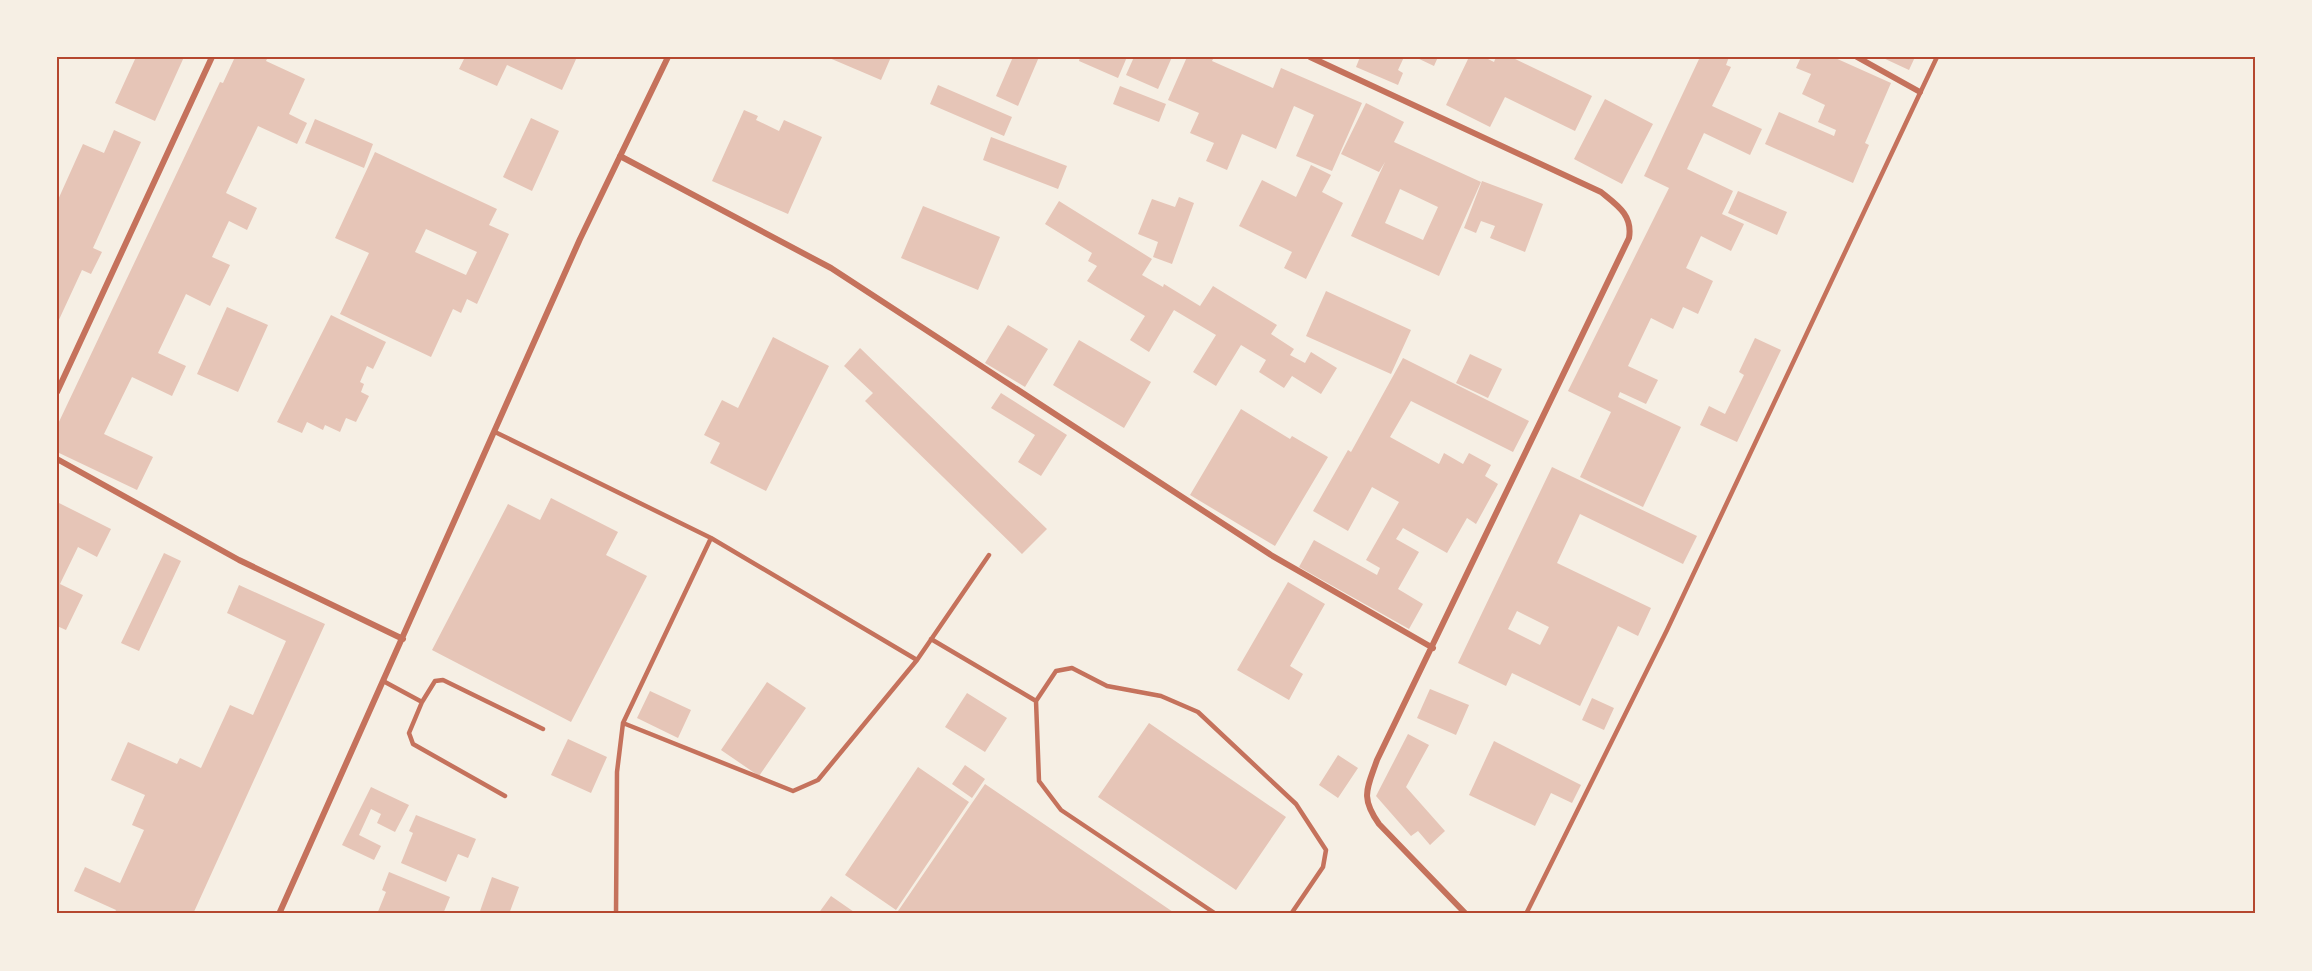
<svg xmlns="http://www.w3.org/2000/svg" width="2312" height="971" font-family="Rubik,sans-serif">
  <style>
    .building { fill: #e6c5b7; fill-rule: evenodd }
    .lines { fill: none; stroke-linecap: round; stroke-linejoin: round }
    .service { stroke: #c5725c; stroke-width: 4.5 }
    .minor { stroke: #c5725c; stroke-width: 6 }
    .neatline { fill: none; stroke: #b5482f; stroke-width: 2 }
  </style>
  <rect width="100%" height="100%" fill="#f6efe4"/>
  <path class="building" d="M 136,57 L 184,57 L 155,121 L 115,103 Z
    M 235,57 L 268,57 L 266,61 L 305,79 L 289,114 L 307,123 L 297,144 L 258,126 L 226,193 L 257,208 L 247,230 L 229,221 L 212,257 L 230,265 L 210,306 L 186,294 L 158,353 L 186,366 L 172,396 L 132,377 L 104,434 L 153,457 L 137,490 L 57,452 L 57,426 L 220,82 L 223,83 Z
    M 465,57 L 577,57 L 562,90 L 507,65 L 497,86 L 459,69 Z
    M 827,57 L 891,57 L 881,80 Z
    M 1013,57 L 1039,57 L 1018,106 L 996,96 Z
    M 1080,57 L 1127,57 L 1118,78 L 1079,61 Z
    M 1134,57 L 1172,57 L 1158,89 L 1126,75 Z
    M 1187,57 L 1214,57 L 1212,61 L 1273,88 L 1281,68 L 1362,103 L 1332,171 L 1296,156 L 1314,115 L 1294,106 L 1276,149 L 1242,134 L 1227,170 L 1206,161 L 1214,143 L 1190,133 L 1199,113 L 1168,100 Z
    M 1360,57 L 1404,57 L 1398,70 L 1403,73 L 1398,85 L 1356,67 Z
    M 1415,57 L 1438,57 L 1434,66 Z
    M 1469,57 L 1484,57 L 1494,62 L 1496,57 L 1511,57 L 1592,96 L 1575,131 L 1505,97 L 1490,127 L 1446,105 Z
    M 1700,57 L 1729,57 L 1726,65 L 1731,67 L 1712,106 L 1762,129 L 1750,155 L 1704,133 L 1687,169 L 1733,191 L 1722,214 L 1744,224 L 1731,251 L 1701,236 L 1686,268 L 1713,281 L 1698,314 L 1683,307 L 1673,329 L 1651,318 L 1628,366 L 1658,380 L 1646,404 L 1620,392 L 1618,397 L 1681,427 L 1643,507 L 1580,477 L 1611,412 L 1568,391 L 1669,188 L 1644,176 Z
    M 1801,57 L 1833,57 L 1891,83 L 1865,143 L 1869,145 L 1853,183 L 1765,144 L 1779,112 L 1834,136 L 1836,130 L 1818,122 L 1825,105 L 1802,94 L 1811,74 L 1796,68 Z
    M 1881,57 L 1915,57 L 1909,70 Z
    M 938,85 L 1012,117 L 1004,136 L 930,104 Z
    M 1120,86 L 1166,104 L 1159,122 L 1113,104 Z
    M 1605,99 L 1653,124 L 1622,184 L 1574,159 Z
    M 1366,103 L 1404,122 L 1394,142 L 1481,182 L 1439,276 L 1351,236 L 1385,162 L 1379,172 L 1341,154 ZM 1400,189 L 1438,207 L 1423,240 L 1385,223 Z
    M 744,110 L 758,116 L 756,120 L 779,131 L 784,120 L 822,137 L 788,214 L 712,181 Z
    M 531,118 L 559,131 L 532,191 L 503,177 Z
    M 315,119 L 373,144 L 364,168 L 305,143 Z
    M 114,130 L 141,142 L 93,248 L 102,252 L 91,274 L 82,270 L 57,324 L 57,202 L 83,144 L 104,153 Z
    M 991,137 L 1067,166 L 1058,189 L 983,160 Z
    M 375,152 L 497,209 L 489,225 L 509,234 L 477,304 L 467,299 L 461,313 L 453,309 L 431,357 L 340,314 L 369,253 L 335,238 ZM 426,229 L 477,252 L 466,275 L 415,252 Z
    M 1311,165 L 1331,175 L 1322,192 L 1343,203 L 1306,279 L 1284,268 L 1292,252 L 1239,226 L 1262,180 L 1296,197 Z
    M 1482,181 L 1543,204 L 1525,252 L 1490,238 L 1495,226 L 1481,221 L 1476,233 L 1464,228 Z
    M 1738,191 L 1787,212 L 1777,235 L 1728,213 Z
    M 1179,197 L 1194,203 L 1172,264 L 1153,257 L 1158,242 L 1138,234 L 1152,199 L 1175,207 Z
    M 1059,201 L 1152,259 L 1142,275 L 1163,287 L 1164,284 L 1200,306 L 1213,286 L 1277,325 L 1271,334 L 1294,349 L 1290,355 L 1305,363 L 1311,352 L 1337,368 L 1321,394 L 1292,376 L 1284,388 L 1259,372 L 1266,360 L 1241,345 L 1216,386 L 1193,372 L 1216,335 L 1174,310 L 1149,352 L 1130,340 L 1145,316 L 1087,281 L 1097,266 L 1088,261 L 1092,253 L 1045,224 Z
    M 923,206 L 1000,237 L 978,290 L 901,258 Z
    M 1326,291 L 1411,330 L 1391,374 L 1306,336 Z
    M 227,307 L 268,325 L 238,392 L 197,374 Z
    M 331,315 L 386,342 L 373,369 L 367,366 L 360,382 L 364,384 L 361,392 L 369,396 L 356,422 L 346,418 L 340,432 L 325,425 L 323,430 L 307,422 L 302,433 L 277,422 Z
    M 1008,325 L 1048,349 L 1025,387 L 985,363 Z
    M 773,337 L 829,366 L 766,491 L 710,463 L 720,443 L 704,435 L 722,400 L 738,408 Z
    M 1755,338 L 1781,350 L 1737,442 L 1700,425 L 1709,406 L 1725,414 L 1744,375 L 1739,372 Z
    M 1079,340 L 1151,382 L 1124,428 L 1053,385 Z
    M 860,348 L 1047,529 L 1022,554 L 865,401 L 873,393 L 844,366 Z
    M 1470,354 L 1502,369 L 1488,398 L 1456,383 Z
    M 1403,358 L 1529,421 L 1513,452 L 1411,401 L 1390,437 L 1439,464 L 1444,453 L 1463,464 L 1469,453 L 1491,465 L 1485,476 L 1498,484 L 1476,524 L 1467,518 L 1447,553 L 1403,528 L 1396,539 L 1419,552 L 1398,589 L 1423,604 L 1409,629 L 1299,567 L 1314,540 L 1377,575 L 1380,568 L 1366,560 L 1399,502 L 1372,487 L 1348,531 L 1313,511 L 1348,450 L 1351,452 Z
    M 1001,393 L 1067,435 L 1041,476 L 1018,462 L 1035,435 L 991,408 Z
    M 1241,409 L 1290,439 L 1292,436 L 1328,457 L 1275,546 L 1190,495 Z
    M 1552,467 L 1697,536 L 1683,564 L 1580,514 L 1557,563 L 1651,608 L 1638,636 L 1618,626 L 1580,706 L 1512,673 L 1506,686 L 1458,663 ZM 1517,611 L 1549,627 L 1540,645 L 1508,629 Z
    M 551,498 L 618,532 L 606,555 L 647,576 L 571,722 L 432,650 L 508,504 L 540,520 Z
    M 57,502 L 111,529 L 97,557 L 78,547 L 60,584 L 83,595 L 66,630 L 57,626 Z
    M 164,553 L 181,561 L 139,651 L 121,643 Z
    M 1288,582 L 1325,604 L 1290,666 L 1303,674 L 1289,700 L 1237,670 Z
    M 239,585 L 325,624 L 193,914 L 114,914 L 116,910 L 74,891 L 85,867 L 120,883 L 144,830 L 132,825 L 145,795 L 111,780 L 128,742 L 177,764 L 180,758 L 201,768 L 230,705 L 253,715 L 286,641 L 227,613 Z
    M 767,682 L 806,708 L 759,776 L 721,750 Z
    M 1430,689 L 1469,705 L 1456,735 L 1417,718 Z
    M 650,691 L 691,710 L 678,738 L 637,718 Z
    M 967,693 L 1007,718 L 985,752 L 945,727 Z
    M 1592,698 L 1614,708 L 1604,730 L 1582,720 Z
    M 1149,723 L 1286,817 L 1236,890 L 1098,797 Z
    M 1408,734 L 1429,745 L 1406,787 L 1445,831 L 1430,845 L 1418,831 L 1411,836 L 1376,796 Z
    M 568,739 L 607,757 L 591,793 L 551,775 Z
    M 1494,741 L 1581,785 L 1572,803 L 1551,793 L 1535,826 L 1469,795 Z
    M 1338,755 L 1358,768 L 1338,798 L 1319,785 Z
    M 965,765 L 985,779 L 972,798 L 952,784 Z
    M 918,767 L 969,802 L 896,910 L 845,875 Z
    M 985,784 L 1176,914 L 896,914 Z
    M 371,787 L 409,805 L 395,832 L 377,823 L 381,814 L 371,809 L 359,835 L 381,846 L 374,860 L 342,845 Z
    M 416,815 L 476,839 L 468,858 L 458,854 L 446,882 L 401,863 L 413,833 L 409,831 Z
    M 389,872 L 450,897 L 443,914 L 377,914 L 386,892 L 382,890 Z
    M 492,877 L 519,887 L 509,914 L 479,914 Z
    M 831,896 L 857,914 L 818,914 Z"/>
  <g class="lines">
    <path class="service" d="M 495,432 L 711,538 L 917,660
      M 931,639 L 1036,701 L 1056,671 L 1072,668 L 1107,686 L 1161,696 L 1198,712 L 1296,804 L 1326,850 L 1323,867 L 1291,914
      M 385,682 L 422,702 L 409,733 L 413,744 L 505,796
      M 1036,701 L 1039,781 L 1061,810 L 1216,914
      M 422,702 L 435,681 L 443,680 L 543,729
      M 623,723 L 793,791 L 818,780 L 917,660 L 989,555
      M 616,914 L 617,772 L 623,723 L 711,538
      M 1526,914 L 1667,630 L 1937,57"/>
    <path class="minor" d="M 1310,57 L 1601,192 C 1617,205 1633,215 1629,238 L 1377,760 C 1367,789 1360,797 1379,824 L 1466,914
      M 1857,57 L 1920,92
      M 620,156 L 831,268 L 1271,555 L 1433,648
      M 57,392 L 212,57
      M 57,459 L 239,560 L 403,639
      M 279,914 L 580,239 L 668,57"/>
  </g>
  <rect width="2312" height="971" fill="none" stroke="#f6efe4" stroke-width="117"/>
  <rect x="58" y="58" width="2196" height="854" class="neatline"/>
</svg>
